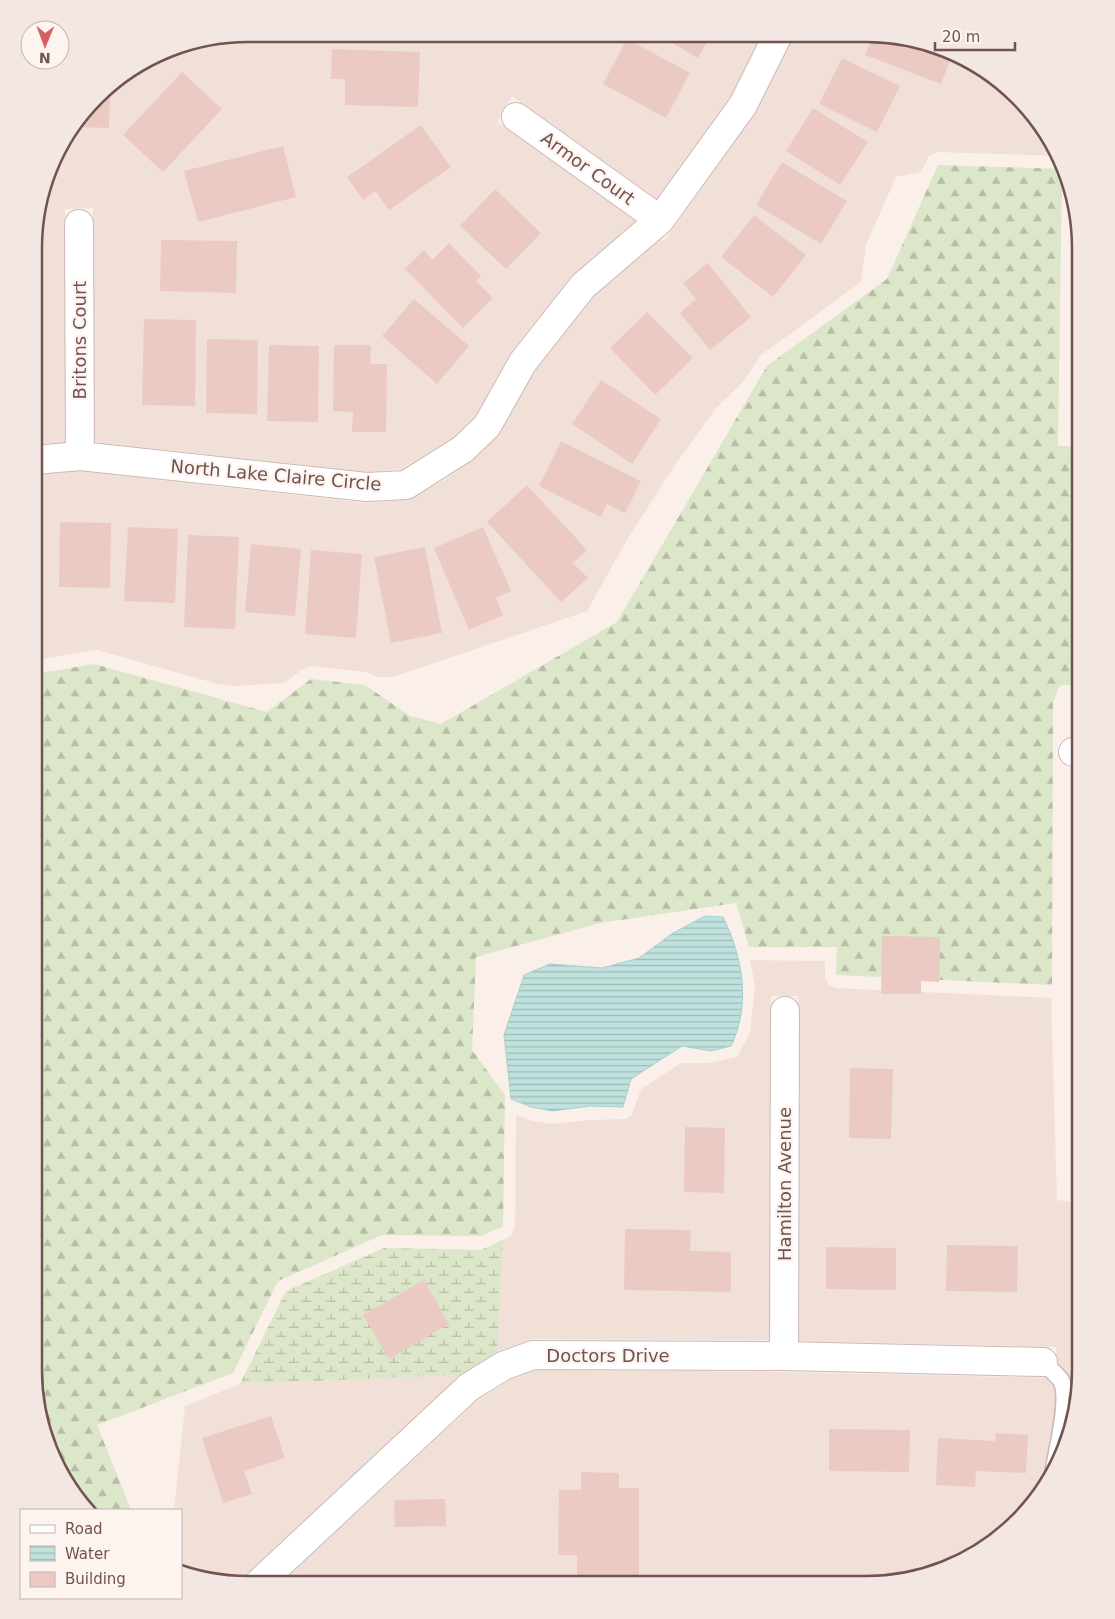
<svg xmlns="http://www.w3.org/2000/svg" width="1115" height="1619" font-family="'DejaVu Sans',sans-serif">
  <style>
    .residential { fill: #f1e0d8 }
    .forest { fill: url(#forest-firs) }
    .wetland { fill: url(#wetland-marsh) }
    .water { fill: url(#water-rules); stroke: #a7d2ce }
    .building { fill: #eccac4 }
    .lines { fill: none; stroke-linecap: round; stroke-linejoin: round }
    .lane-casing { stroke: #cdb8b3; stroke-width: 19 }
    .street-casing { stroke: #cdb8b3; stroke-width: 30 }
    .lane { stroke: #fff; stroke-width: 16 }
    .street { stroke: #fff; stroke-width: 28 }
    .labels { text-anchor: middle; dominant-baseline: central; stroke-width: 4.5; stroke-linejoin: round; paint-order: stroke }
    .street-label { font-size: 18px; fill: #725350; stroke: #fdf4ef }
    .rim { fill: none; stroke: #725350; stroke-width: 2.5 }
  </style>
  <defs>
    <pattern id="forest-firs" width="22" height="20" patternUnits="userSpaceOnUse" patternTransform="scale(1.25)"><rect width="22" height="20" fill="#dce6c9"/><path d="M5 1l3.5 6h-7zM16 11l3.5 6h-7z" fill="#b7bda6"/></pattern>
    <pattern id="wetland-marsh" width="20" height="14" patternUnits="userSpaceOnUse" patternTransform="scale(1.25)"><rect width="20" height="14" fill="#dce6c9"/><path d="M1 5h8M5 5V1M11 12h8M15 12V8" fill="none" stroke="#b7bda6"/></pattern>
    <pattern id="water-rules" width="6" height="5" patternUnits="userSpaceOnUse" patternTransform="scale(1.25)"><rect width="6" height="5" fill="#c0e2de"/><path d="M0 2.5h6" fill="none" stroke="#a0bab6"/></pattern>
  </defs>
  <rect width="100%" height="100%" fill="#faefe9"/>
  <path class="residential" d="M 249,34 L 762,35 L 732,97 L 657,199 L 512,96 L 497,122 L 636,221 L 573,275 L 512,351 L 476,416 L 455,436 L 402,469 L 368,472 L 93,442 L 93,208 L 65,209 L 66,442 L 35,444 L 36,220 L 62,141 L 107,87 L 179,45 Z
    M 793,35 L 895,36 L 949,50 L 997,78 L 1060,156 L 938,152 L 929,156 L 921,172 L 896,177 L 866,245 L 861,282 L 761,355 L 744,381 L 716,408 L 675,465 L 628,538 L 587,611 L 393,677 L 377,677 L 366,672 L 312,666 L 304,668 L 285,683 L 233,686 L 218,684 L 97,650 L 35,660 L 35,475 L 79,471 L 366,503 L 407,500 L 446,479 L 470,462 L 496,438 L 534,371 L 593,297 L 661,239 L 664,241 L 755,113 Z
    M 750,960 L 825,961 L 825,978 L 829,985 L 836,988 L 1051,998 L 1057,1200 L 1081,1203 L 1081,1385 L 1070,1440 L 1045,1490 L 1008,1532 L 961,1563 L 876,1583 L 796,1585 L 280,1584 L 477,1401 L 509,1380 L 535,1370 L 783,1372 L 1056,1378 L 1056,1347 L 797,1341 L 798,996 L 771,996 L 770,1340 L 533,1339 L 497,1352 L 503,1240 L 511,1236 L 515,1226 L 516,1115 L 529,1120 L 551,1124 L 591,1120 L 626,1119 L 632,1115 L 641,1089 L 681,1063 L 709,1063 L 737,1057 L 750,1033 L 755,986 Z
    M 461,1375 L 237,1583 L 221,1583 L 181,1573 L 181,1510 L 174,1510 L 185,1406 L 240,1384 Z"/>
  <path class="forest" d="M 938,165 L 1062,169 L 1058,446 L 1081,447 L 1081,685 L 1060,685 L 1053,702 L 1052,985 L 836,975 L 837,947 L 749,947 L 736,903 L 600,923 L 476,957 L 472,1050 L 505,1095 L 503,1226 L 481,1236 L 382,1235 L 278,1281 L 233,1373 L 97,1425 L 131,1510 L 93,1510 L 56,1465 L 34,1370 L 35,674 L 94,664 L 267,712 L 311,679 L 365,685 L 410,716 L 441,724 L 617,622 L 767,366 L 887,279 Z"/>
  <path class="wetland" d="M 503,1240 L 497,1352 L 461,1375 L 240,1384 L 286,1291 L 384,1248 L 481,1250 Z"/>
  <path class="water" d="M 705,916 L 723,917 C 743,957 751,1005 731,1046 L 711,1051 L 682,1046 L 631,1079 L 623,1107 L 590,1106 L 553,1111 L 531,1107 L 511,1099 L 504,1035 L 524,975 L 550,964 L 602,968 L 639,958 L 673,933 Z"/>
  <path class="building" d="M 658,35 L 711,35 L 698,58 Z
    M 873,36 L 895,36 L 953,53 L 941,84 L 865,55 Z
    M 627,39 L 690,73 L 666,118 L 603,84 Z
    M 332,49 L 420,52 L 418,107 L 345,105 L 345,79 L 331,79 Z
    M 842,58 L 900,86 L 877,132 L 819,104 Z
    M 182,72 L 222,109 L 163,172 L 123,135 Z
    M 110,85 L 109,128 L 74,127 L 107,87 Z
    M 813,108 L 868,142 L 840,185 L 786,151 Z
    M 421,125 L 451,167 L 389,210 L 375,191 L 363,200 L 347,177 Z
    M 283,146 L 296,197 L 198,222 L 184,171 Z
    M 782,162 L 847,201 L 821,244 L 756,205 Z
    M 495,189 L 541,233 L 506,269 L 460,226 Z
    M 754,215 L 806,255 L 773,297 L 721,257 Z
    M 161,240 L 237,241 L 236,293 L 160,291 Z
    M 449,243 L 481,276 L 476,281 L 493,298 L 463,328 L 405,269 L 424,250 L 432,260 Z
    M 708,263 L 751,317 L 710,350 L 680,313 L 696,299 L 683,283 Z
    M 414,299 L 469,346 L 437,384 L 382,336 Z
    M 647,312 L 693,358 L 655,395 L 610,348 Z
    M 144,319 L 196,320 L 195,406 L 142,405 Z
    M 207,339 L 258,340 L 257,414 L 206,413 Z
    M 269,345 L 319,346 L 318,422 L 267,421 Z
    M 334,345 L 371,345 L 370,364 L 387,364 L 386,432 L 352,432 L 353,412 L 333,411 Z
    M 601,380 L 661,419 L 632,464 L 572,424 Z
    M 561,441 L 641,481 L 625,513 L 607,504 L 601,517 L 539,486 Z
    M 527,485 L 587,550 L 573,563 L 588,578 L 561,602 L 487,522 Z
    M 60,522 L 111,523 L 110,588 L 59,587 Z
    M 128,527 L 178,529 L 175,603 L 124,601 Z
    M 483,527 L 511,591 L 496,598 L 503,615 L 469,630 L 434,548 Z
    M 188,535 L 239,537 L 235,629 L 184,627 Z
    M 251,544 L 301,549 L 295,616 L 245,612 Z
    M 425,547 L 442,633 L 391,643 L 374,557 Z
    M 311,550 L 362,554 L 356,638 L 305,634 Z
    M 35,578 L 42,609 L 35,610 Z
    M 882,936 L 940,937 L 939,982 L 921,981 L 921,994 L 881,994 Z
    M 850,1068 L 893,1069 L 891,1139 L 849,1138 Z
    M 685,1127 L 725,1128 L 724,1193 L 684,1192 Z
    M 625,1229 L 691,1230 L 690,1251 L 731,1252 L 731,1292 L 624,1290 Z
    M 947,1245 L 1018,1246 L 1017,1292 L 946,1291 Z
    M 826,1247 L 896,1248 L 896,1290 L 826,1289 Z
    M 424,1280 L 449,1324 L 389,1359 L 363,1315 Z
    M 271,1416 L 285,1458 L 244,1471 L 252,1494 L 223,1503 L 202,1438 Z
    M 829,1429 L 910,1430 L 909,1472 L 829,1471 Z
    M 996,1433 L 1028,1435 L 1026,1473 L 976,1471 L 975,1487 L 936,1485 L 938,1438 L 995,1441 Z
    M 581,1472 L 619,1473 L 619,1488 L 639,1488 L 639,1580 L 577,1580 L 577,1555 L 558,1555 L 559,1490 L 581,1490 Z
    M 445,1499 L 446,1526 L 395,1527 L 394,1500 Z"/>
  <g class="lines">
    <defs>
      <path id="lane" d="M 1043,1362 C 1048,1367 1055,1373 1060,1379 C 1072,1395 1056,1453 1053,1474"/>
      <path id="street" d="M 516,117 L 660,220
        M 79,224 L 80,456
        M 35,460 L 80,456 L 367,487 L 406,485 L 463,449 L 487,426 L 523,362 L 583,286 L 660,220 L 743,105 L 778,35
        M 1073,752 L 1081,752
        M 784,1356 L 785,1011
        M 258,1584 L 469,1387 L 503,1366 L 533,1355 L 784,1356 L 1043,1362"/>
    </defs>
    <use href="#lane" class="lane-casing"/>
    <use href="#street" class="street-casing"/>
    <use href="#lane" class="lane"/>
    <use href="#street" class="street"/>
  </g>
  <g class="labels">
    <g class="street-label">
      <text transform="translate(588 168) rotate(36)">Armor Court</text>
      <text transform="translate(79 340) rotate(-90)">Britons Court</text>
      <text transform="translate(276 475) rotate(5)">North Lake Claire Circle</text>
      <text transform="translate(784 1184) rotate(-90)">Hamilton Avenue</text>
      <text x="608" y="1355">Doctors Drive</text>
    </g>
  </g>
  <path d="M0 0H1115V1619H0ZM248 42H866A206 206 0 0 1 1072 248V1370A206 206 0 0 1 866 1576H248A206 206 0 0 1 42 1370V248A206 206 0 0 1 248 42Z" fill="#f2e7e2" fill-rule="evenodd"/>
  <path class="rim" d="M248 42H866A206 206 0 0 1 1072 248V1370A206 206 0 0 1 866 1576H248A206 206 0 0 1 42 1370V248A206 206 0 0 1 248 42Z"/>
  <rect x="20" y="1509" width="162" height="90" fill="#fdf4ef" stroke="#c5b4af"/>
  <rect x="30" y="1525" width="25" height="8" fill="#ffffff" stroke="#c5b4af"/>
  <text x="65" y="1534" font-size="15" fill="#725350">Road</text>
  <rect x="30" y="1546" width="25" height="15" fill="url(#water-rules)" stroke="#c5b4af"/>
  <text x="65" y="1559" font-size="15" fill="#725350">Water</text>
  <rect x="30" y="1572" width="25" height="15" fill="#eccac4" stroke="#c5b4af"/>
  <text x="65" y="1584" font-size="15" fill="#725350">Building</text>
  <g transform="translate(45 45) rotate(181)"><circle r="24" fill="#fdf4ef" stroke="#c5b4af"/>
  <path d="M0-4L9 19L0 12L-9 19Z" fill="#d65d60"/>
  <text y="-8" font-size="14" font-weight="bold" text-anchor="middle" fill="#725350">N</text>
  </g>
  <path d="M935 42v8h80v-8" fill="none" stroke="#725350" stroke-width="2.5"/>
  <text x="942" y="42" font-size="15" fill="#725350" stroke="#fdf4ef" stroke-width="4" paint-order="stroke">20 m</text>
</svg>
